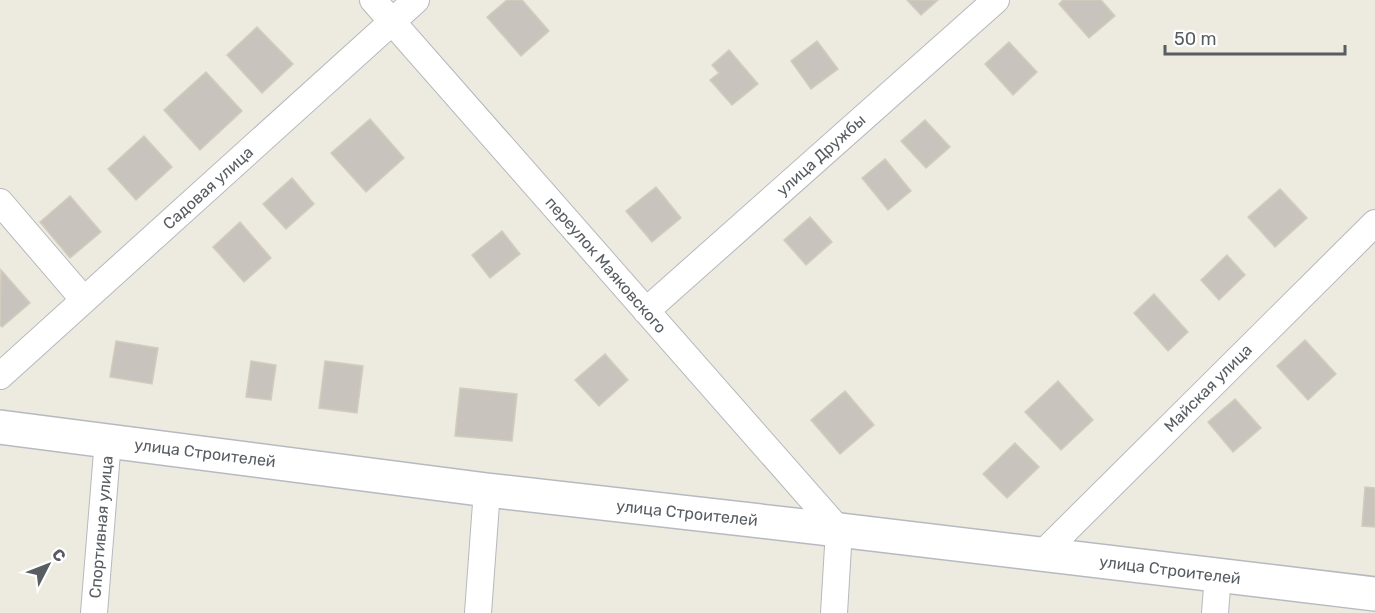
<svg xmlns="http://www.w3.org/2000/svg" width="1375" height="613" font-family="Rubik,sans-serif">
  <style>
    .building { fill: #c8c4bd; stroke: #d2ccbd; stroke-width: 1.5 }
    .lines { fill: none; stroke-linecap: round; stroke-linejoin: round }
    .street-casing { stroke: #b5b9be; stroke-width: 28 }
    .secondary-casing { stroke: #b6bac0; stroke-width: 36 }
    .street { stroke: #fff; stroke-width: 26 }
    .secondary { stroke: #fff; stroke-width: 33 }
    .labels { text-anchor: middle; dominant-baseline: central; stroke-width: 5; stroke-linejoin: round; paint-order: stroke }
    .street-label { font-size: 16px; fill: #585d62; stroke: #fff }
  </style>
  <rect width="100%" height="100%" fill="#edeadf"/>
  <path class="building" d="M 507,0 L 522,0 L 549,31 L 521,56 L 487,17 Z
    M 907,0 L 938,0 L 921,15 Z
    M 1063,0 L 1101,0 L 1115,16 L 1089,38 L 1059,4 Z
    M 257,27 L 293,64 L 262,93 L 227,55 Z
    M 817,41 L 838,69 L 811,89 L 791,61 Z
    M 1009,42 L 1037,72 L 1013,95 L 985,64 Z
    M 729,50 L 758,84 L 732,105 L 710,80 L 719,73 L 712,65 Z
    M 206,72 L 242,111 L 200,150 L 164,110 Z
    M 370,119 L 404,158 L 366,192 L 331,153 Z
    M 925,120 L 950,147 L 926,168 L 901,141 Z
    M 144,136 L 172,167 L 136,200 L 108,169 Z
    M 885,159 L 911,191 L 888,210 L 862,178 Z
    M 292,178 L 314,204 L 286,229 L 263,204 Z
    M 656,187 L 681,218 L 652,242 L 626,211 Z
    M 1280,189 L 1307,218 L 1275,247 L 1248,217 Z
    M 70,196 L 101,232 L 70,258 L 40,222 Z
    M 810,217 L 832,242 L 806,265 L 784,240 Z
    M 240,222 L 271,258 L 244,282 L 213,247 Z
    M 502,231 L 520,254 L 490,278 L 472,255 Z
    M 1227,255 L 1245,275 L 1219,300 L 1201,280 Z
    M 1,270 L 30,303 L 2,327 L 0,325 Z
    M 1154,294 L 1188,332 L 1168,351 L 1134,313 Z
    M 1305,340 L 1336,374 L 1308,400 L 1277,366 Z
    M 116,341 L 158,348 L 152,384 L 110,377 Z
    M 605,354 L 628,380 L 599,406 L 575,380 Z
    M 251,361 L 276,365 L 271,400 L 246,397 Z
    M 325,361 L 363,366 L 357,413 L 319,408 Z
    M 1058,381 L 1093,420 L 1061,450 L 1025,412 Z
    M 460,388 L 517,394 L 512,441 L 455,436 Z
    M 845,391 L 874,425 L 840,454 L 811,420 Z
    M 1235,399 L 1261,428 L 1233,452 L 1208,422 Z
    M 1015,443 L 1039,467 L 1007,498 L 983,474 Z
    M 1365,487 L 1375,488 L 1375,527 L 1362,526 Z"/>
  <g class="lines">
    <defs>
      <path id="street" d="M 373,0 L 839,530 L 834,613
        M 0,202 L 84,300
        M 646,311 L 996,0
        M 0,376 L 416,0
        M 1042,554 L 1375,223
        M 94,613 L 108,440
        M 478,613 L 487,490
        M 1215,613 L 1218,575"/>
      <path id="secondary" d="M 0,427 L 487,490 L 839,530 L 1375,594"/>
    </defs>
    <use href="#street" class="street-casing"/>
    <use href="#secondary" class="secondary-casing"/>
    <use href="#street" class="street"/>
    <use href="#secondary" class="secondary"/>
  </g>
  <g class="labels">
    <g class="street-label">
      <text transform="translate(821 155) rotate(-42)">улица Дружбы</text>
      <text transform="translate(208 188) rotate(-42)">Садовая улица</text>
      <text transform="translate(606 265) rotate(49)">переулок Маяковского</text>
      <text transform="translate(1208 388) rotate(-45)">Майская улица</text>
      <text transform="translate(205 453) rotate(7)">улица Строителей</text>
      <text transform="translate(687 513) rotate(6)">улица Строителей</text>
      <text transform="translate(101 527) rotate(-85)">Спортивная улица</text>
      <text transform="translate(1170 570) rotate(7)">улица Строителей</text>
    </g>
  </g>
  <g transform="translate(48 565) rotate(48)" stroke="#ffffff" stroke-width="4.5" paint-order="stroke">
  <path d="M0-4.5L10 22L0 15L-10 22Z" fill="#585d62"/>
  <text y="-9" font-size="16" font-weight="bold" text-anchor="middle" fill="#585d62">С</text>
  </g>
  <path d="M1165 45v9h180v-9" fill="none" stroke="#585d62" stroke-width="3"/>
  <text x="1174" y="45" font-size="18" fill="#585d62" stroke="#ffffff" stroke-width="4.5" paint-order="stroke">50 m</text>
</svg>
